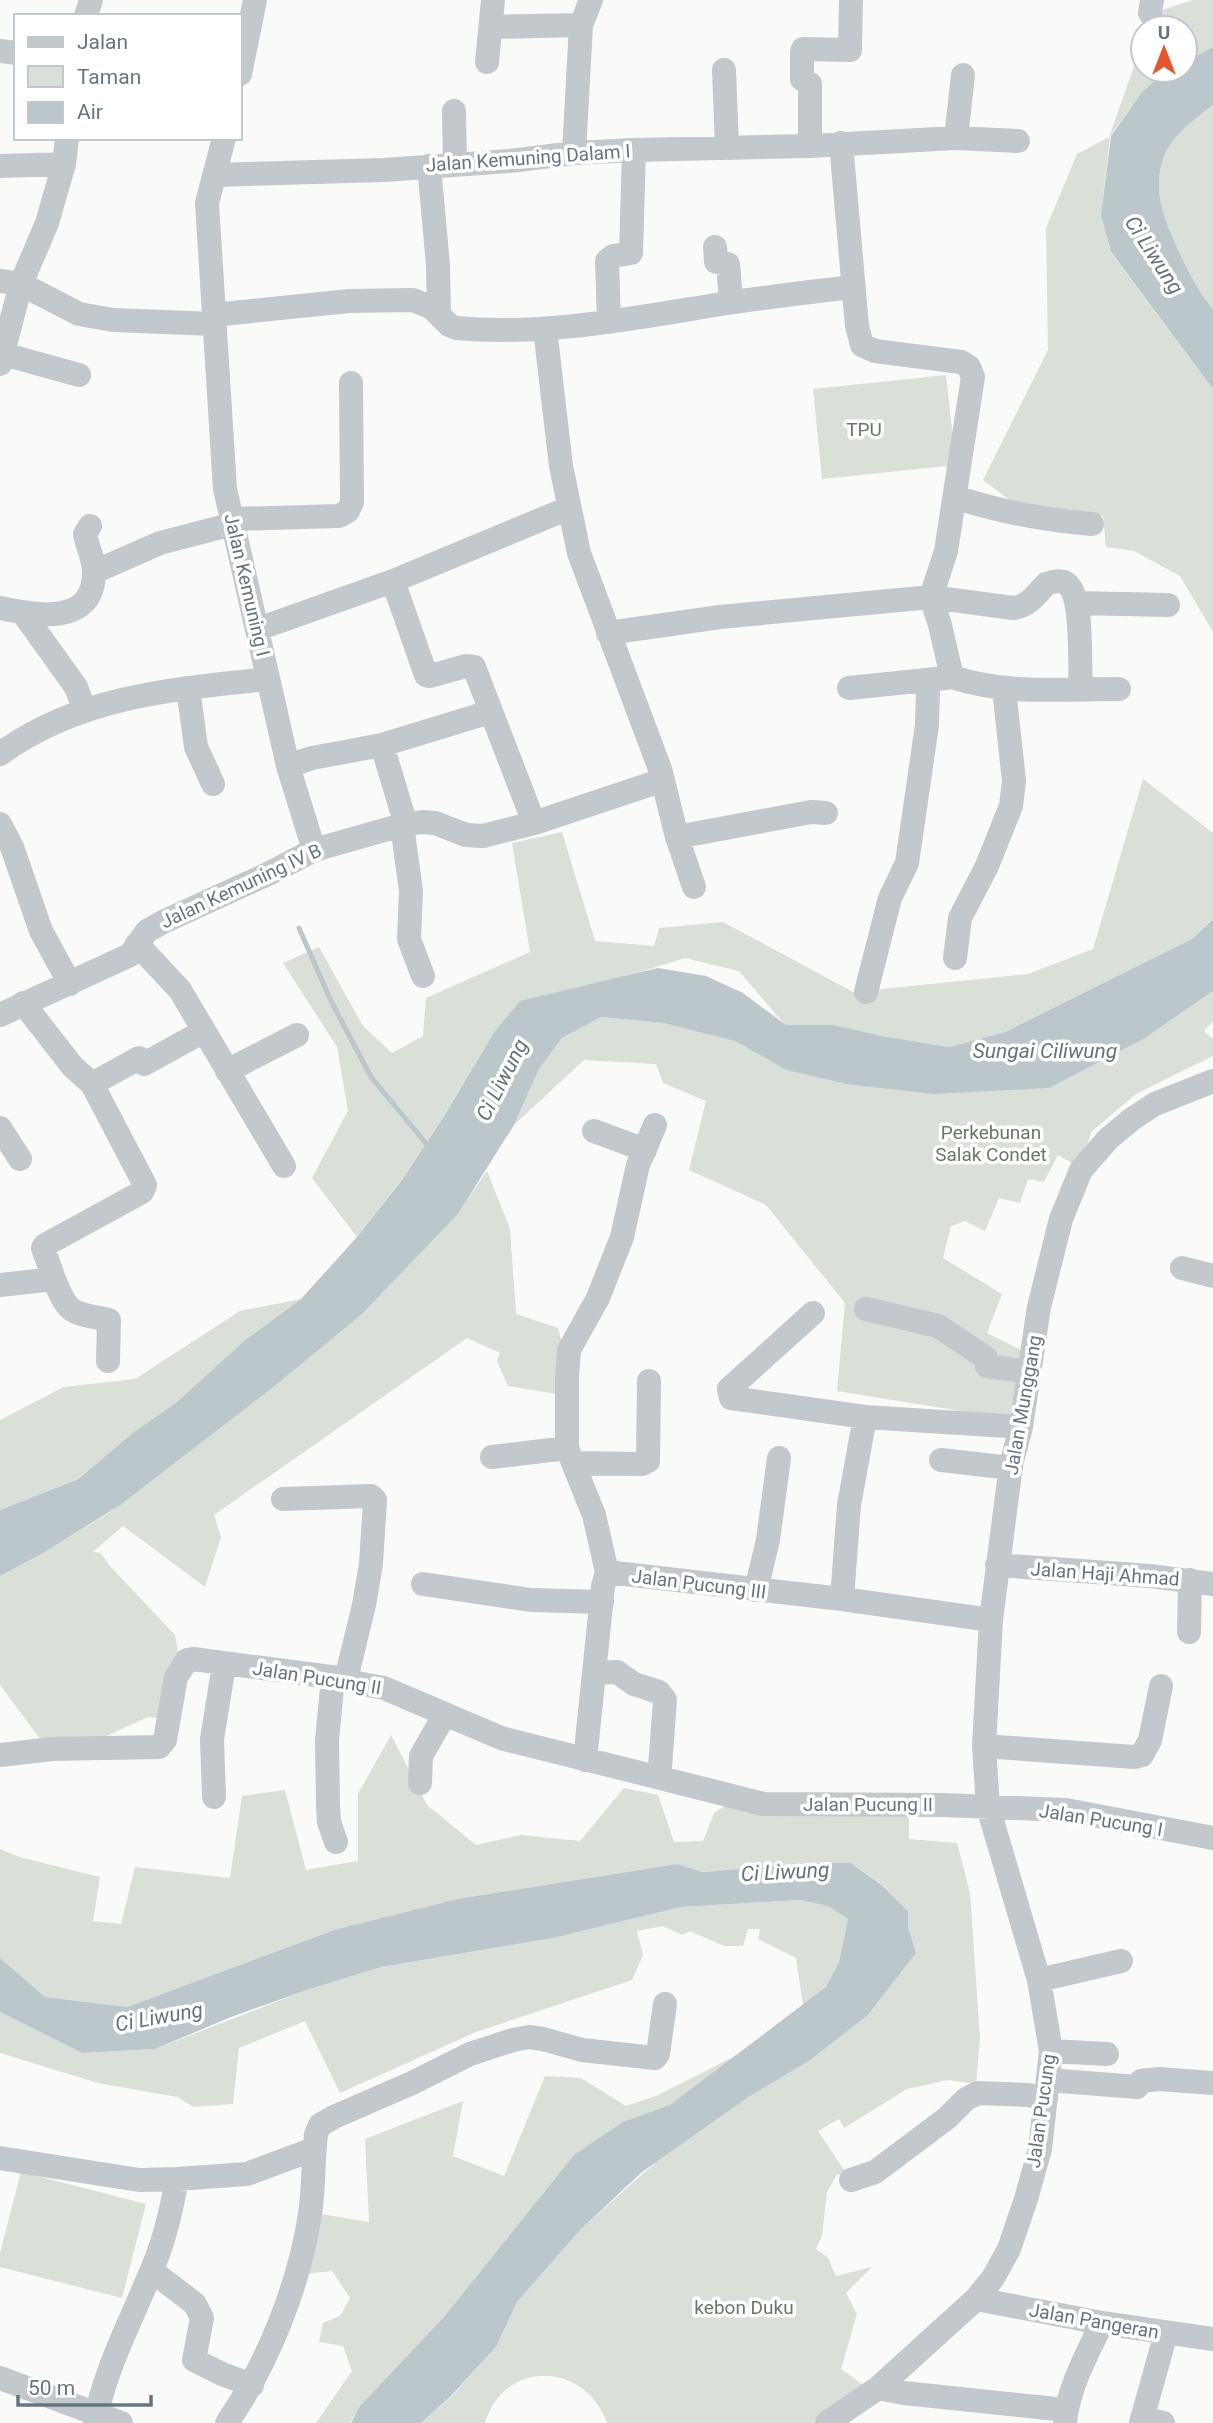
<svg xmlns="http://www.w3.org/2000/svg" width="1213" height="2423" font-family="Roboto,sans-serif">
  <style>
    .green { fill: #dadfd7 }
    .water { fill: #bbc7cb }
    .lines { fill: none; stroke-linecap: round; stroke-linejoin: round }
    .stream { stroke: #bbc7cb; stroke-width: 5 }
    .minor { stroke: #c3c8cc; stroke-width: 24 }
    .labels { text-anchor: middle; dominant-baseline: central; stroke-width: 7; stroke-linejoin: round; paint-order: stroke }
    .street-label { font-size: 19px; fill: #657683; stroke: #fff }
    .park-label { font-size: 19px; fill: #687a64; stroke: #fff }
    .water-label { font-size: 21px; font-style: italic; fill: #60757c; stroke: #fff }
  </style>
  <rect width="100%" height="100%" fill="#fafaf8"/>
  <path class="green" d="M 1193,0 L 1213,0 L 1213,47 L 1185,62 L 1185,28 L 1148,28 L 1153,13 Z
    M 1143,41 L 1143,70 L 1167,70 L 1142,92 L 1110,136 L 1101,215 L 1111,253 L 1213,389 L 1213,632 L 1180,576 L 1134,551 L 1106,547 L 1103,516 L 1019,507 L 983,480 L 1048,350 L 1046,228 L 1077,154 L 1109,137 Z
    M 1213,105 L 1213,309 C 1194,288 1167,231 1161,203 C 1157,186 1159,165 1167,150 C 1177,132 1197,117 1213,105 Z
    M 946,375 L 956,465 L 822,479 L 813,389 Z
    M 1143,779 L 1213,833 L 1213,918 L 1192,939 L 1005,1032 L 949,1047 L 882,1036 L 834,1025 L 786,1026 L 739,971 L 685,958 L 620,978 L 521,1001 L 493,1034 L 441,1120 L 401,1180 L 357,1237 L 312,1178 L 348,1111 L 337,1047 L 283,963 L 319,947 L 363,1026 L 392,1053 L 423,1036 L 426,998 L 530,952 L 512,843 L 562,832 L 595,941 L 654,946 L 659,928 L 723,922 L 853,992 L 1028,974 L 1093,949 Z
    M 1213,991 L 1213,1021 L 1204,1031 L 1213,1039 L 1213,1056 L 1136,1094 L 1091,1132 L 1081,1168 L 1058,1155 L 1044,1182 L 1028,1179 L 1020,1203 L 999,1198 L 985,1231 L 965,1221 L 951,1226 L 943,1258 L 1002,1294 L 987,1333 L 1021,1350 L 1019,1426 L 1004,1418 L 837,1391 L 845,1303 L 766,1205 L 689,1170 L 706,1101 L 663,1083 L 656,1064 L 584,1060 L 514,1125 L 539,1069 L 562,1038 L 601,1017 L 663,1023 L 733,1040 L 786,1070 L 846,1084 L 1145,1038 Z
    M 487,1171 L 510,1229 L 516,1314 L 558,1328 L 564,1353 L 563,1395 L 508,1386 L 497,1361 L 500,1353 L 467,1338 L 214,1515 L 221,1537 L 205,1587 L 123,1526 L 93,1552 L 101,1553 L 109,1565 L 175,1635 L 185,1688 L 164,1719 L 148,1717 L 102,1738 L 44,1744 L 0,1685 L 0,1576 L 45,1552 L 107,1514 L 362,1314 L 457,1215 Z
    M 301,1299 L 244,1341 L 177,1402 L 146,1424 L 77,1479 L 0,1510 L 0,1420 L 64,1387 L 135,1379 L 240,1311 Z
    M 391,1735 L 427,1805 L 476,1845 L 521,1835 L 580,1841 L 624,1788 L 658,1795 L 674,1842 L 703,1841 L 714,1813 L 744,1793 L 909,1812 L 909,1839 L 957,1843 L 970,1893 L 980,2038 L 976,2084 L 948,2080 L 907,2089 L 844,2128 L 839,2119 L 818,2131 L 850,2179 L 837,2174 L 827,2192 L 822,2236 L 816,2249 L 828,2258 L 836,2276 L 872,2267 L 846,2293 L 857,2314 L 841,2369 L 870,2390 L 828,2423 L 607,2423 C 585,2361 504,2359 485,2423 L 421,2423 L 451,2397 L 496,2347 L 517,2302 L 581,2229 L 656,2162 L 747,2098 L 809,2061 L 868,2015 L 916,1953 L 908,1926 L 908,1911 L 884,1886 L 851,1863 L 813,1863 L 703,1872 L 677,1864 L 457,1899 L 337,1929 L 127,2007 L 45,1997 L 0,1958 L 0,1849 L 19,1857 L 100,1877 L 93,1921 L 121,1924 L 135,1867 L 230,1878 L 242,1796 L 285,1790 L 306,1870 L 358,1861 L 358,1794 Z
    M 800,1900 L 828,1906 L 848,1919 L 839,1962 L 826,1987 L 803,2005 L 796,1958 L 758,1939 L 760,1929 L 748,1929 L 743,1946 L 724,1946 L 690,1931 L 682,1935 L 663,1926 L 637,1931 L 643,1955 L 632,1980 L 476,2032 L 340,2093 L 305,2021 L 239,2048 L 233,2104 L 194,2107 L 177,2097 L 98,2083 L 0,2053 L 0,2012 L 82,2053 L 155,2049 L 304,1991 L 381,1967 L 553,1938 L 681,1907 Z
    M 741,2053 L 670,2105 L 574,2155 L 443,2318 L 359,2407 L 350,2423 L 316,2423 L 352,2371 L 343,2346 L 319,2342 L 323,2323 L 340,2316 L 350,2298 L 332,2271 L 304,2274 L 315,2213 L 369,2222 L 365,2139 L 463,2101 L 453,2156 L 504,2176 L 545,2076 L 581,2078 L 626,2106 L 656,2096 Z
    M 21,2172 L 146,2204 L 122,2298 L 0,2267 L 0,2253 Z"/>
  <path class="water" d="M 1213,47 L 1213,105 C 1197,117 1177,132 1167,150 C 1159,165 1157,186 1161,203 C 1167,231 1194,288 1213,309 L 1213,389 L 1111,252 L 1101,215 L 1111,136 L 1142,92 L 1167,70 L 1185,70 L 1185,62 Z
    M 1213,919 L 1213,991 L 1145,1038 L 1049,1088 L 933,1094 L 846,1084 L 786,1070 L 735,1041 L 663,1023 L 601,1017 L 562,1038 L 539,1069 L 514,1125 L 458,1214 L 362,1314 L 272,1388 L 120,1505 L 45,1552 L 0,1576 L 0,1510 L 78,1479 L 133,1433 L 177,1402 L 244,1341 L 301,1299 L 357,1237 L 401,1181 L 444,1116 L 493,1034 L 520,1001 L 658,968 L 706,976 L 743,993 L 786,1025 L 834,1025 L 882,1036 L 949,1047 L 1005,1032 L 1192,939 Z
    M 813,1863 L 851,1863 L 883,1886 L 908,1911 L 908,1926 L 916,1953 L 868,2015 L 809,2061 L 747,2098 L 642,2172 L 581,2229 L 517,2302 L 496,2347 L 450,2397 L 421,2423 L 351,2423 L 359,2407 L 443,2318 L 574,2155 L 623,2122 L 670,2105 L 826,1987 L 839,1962 L 848,1919 L 828,1906 L 800,1900 L 681,1907 L 553,1938 L 381,1967 L 304,1991 L 231,2017 L 155,2049 L 82,2053 L 0,2012 L 0,1958 L 45,1997 L 127,2007 L 337,1929 L 457,1899 L 677,1864 L 703,1872 Z"/>
  <g class="lines">
    <path class="stream" d="M 299,928 L 331,1001 L 371,1077 L 429,1147"/>
    <path class="minor" d="M 1150,13 L 1152,0
      M 86,16 L 91,0
      M 491,27 L 581,25
      M 0,51 L 16,53
      M 487,62 L 493,0
      M 724,70 L 727,147
      M 240,74 L 255,0
      M 454,111 L 455,164
      M 224,138 L 207,203 L 225,489 L 288,766 L 314,850
      M 956,138 L 963,75
      M 841,143 L 857,326 L 862,345 L 875,351 L 961,362 L 969,367 L 973,377 L 946,551 L 931,597 L 940,625 L 952,677 C 1007,695 1061,689 1119,689
      M 810,146 L 810,84 L 802,79 L 802,51 L 803,49 L 850,50 L 851,0
      M 574,153 L 581,25 L 591,0
      M 0,166 L 64,164
      M 429,166 L 438,265 L 439,315
      M 215,175 L 384,170 L 510,161 L 574,153 L 634,150 L 810,146 L 956,138 L 1018,141
      M 715,247 L 716,262 L 728,264 L 731,302
      M 0,281 L 21,284 L 79,314 L 113,320 L 214,324
      M 213,315 L 349,301 L 413,300 L 431,307 L 449,325 L 456,328 C 545,336 634,318 721,304 C 765,297 809,292 853,287
      M 609,322 L 607,261 L 613,256 L 631,253 L 634,150
      M 545,329 L 561,466 L 579,553 L 660,769 L 677,837 L 694,887
      M 3,354 L 79,375
      M 0,364 L 21,284 L 47,223 L 64,164 L 67,138
      M 955,497 C 1000,512 1044,520 1092,524
      M 232,519 L 339,516 L 348,511 L 352,502 L 351,383
      M 94,572 L 160,543 L 233,524
      M 393,581 L 426,675 L 430,676 L 466,666 L 474,667 L 534,823
      M 1077,603 L 1168,605
      M 0,608 C 36,615 94,627 94,572 C 94,558 87,547 85,534 L 90,526
      M 23,613 L 76,687 L 85,711
      M 258,629 L 393,581 L 569,508
      M 608,633 L 720,617 L 931,597 L 1013,608 C 1029,606 1036,595 1046,584 C 1051,582 1062,579 1067,584 C 1084,597 1079,667 1081,689
      M 188,688 L 196,747 L 213,784
      M 849,688 L 946,678
      M 382,745 L 406,825
      M 0,754 C 79,696 174,689 268,679
      M 288,766 L 312,758 L 382,745 L 490,712
      M 0,824 L 12,847 L 41,931 L 70,984
      M 402,825 L 411,891 L 409,939 L 423,976
      M 677,837 L 811,812 L 826,813
      M 137,944 L 180,990 L 284,1166
      M 955,958 L 960,918 L 987,866 L 1011,806 L 1014,781 L 1004,689
      M 866,992 L 890,898 L 907,863 L 927,725 L 928,688 L 932,681
      M 0,1015 L 130,955 L 147,931 L 163,922 L 270,873 L 314,850 L 402,825 L 422,822 L 435,823 L 466,835 L 483,836 L 534,823 L 663,780
      M 227,1071 L 297,1035
      M 92,1084 L 139,1058 L 144,1064 L 204,1031
      M 655,1125 L 638,1165 L 622,1237 L 598,1298 L 569,1350 L 567,1377 L 567,1448 L 594,1515 L 607,1572 L 842,1599 L 991,1620
      M 0,1128 L 20,1159
      M 594,1131 L 645,1150
      M 1182,1268 L 1213,1276
      M 54,1279 C 69,1316 71,1312 109,1320 L 108,1361
      M 0,1285 L 54,1279 L 43,1248 L 45,1245 L 142,1192 L 145,1185 L 92,1084 L 73,1067 L 23,1003
      M 866,1309 L 938,1326 L 986,1358 L 987,1366 L 1029,1372
      M 813,1313 L 729,1389 L 731,1398 L 865,1417 L 1021,1427
      M 492,1457 L 567,1448
      M 941,1460 L 1011,1468
      M 574,1463 L 642,1464 L 648,1461 L 649,1381
      M 283,1499 L 371,1496 L 375,1500 L 371,1564 L 364,1605 L 346,1679
      M 997,1565 L 1150,1576 L 1213,1584
      M 423,1584 L 531,1600 L 602,1602
      M 756,1590 L 768,1540 L 779,1458
      M 842,1599 L 849,1505 L 865,1417
      M 1189,1632 L 1190,1580
      M 596,1673 L 617,1672 L 634,1684 L 659,1692 L 665,1700 L 660,1767
      M 333,1678 L 327,1740 L 328,1806 L 329,1822 L 336,1842
      M 984,1746 L 1134,1757 L 1142,1755 L 1150,1740 L 1161,1686
      M 0,1755 L 52,1749 L 159,1747 L 165,1740 L 176,1677 L 187,1660 L 193,1659 L 346,1679 L 357,1683 L 384,1688 L 501,1738 L 764,1804 L 943,1805 L 1066,1810 L 1213,1838
      M 585,1760 L 603,1586 L 607,1572
      M 420,1783 L 421,1756 L 445,1714
      M 214,1797 L 212,1739 L 224,1665
      M 1039,1980 L 1121,1961
      M 1051,2051 L 1107,2054
      M 1048,2080 L 1137,2087 L 1141,2081 L 1159,2079 L 1213,2083
      M 0,2158 L 139,2180 L 177,2179 L 247,2174 L 314,2149
      M 851,2180 L 875,2172 L 947,2118 L 966,2099 L 978,2093 L 1028,2095 L 1046,2099
      M 152,2271 L 195,2304 L 202,2318 L 194,2360 L 222,2374 L 252,2385
      M 976,2299 L 1102,2323 L 1213,2339
      M 0,2378 L 121,2423
      M 878,2388 L 904,2393 L 1066,2410
      M 1142,2418 L 1163,2423
      M 95,2423 C 104,2369 135,2313 155,2262 C 166,2235 172,2207 177,2179
      M 227,2423 C 268,2363 299,2286 310,2214 C 314,2188 313,2160 316,2134 L 320,2125 L 334,2117 L 412,2083 L 470,2054 L 513,2040 L 529,2037 L 543,2039 L 582,2050 L 655,2058 L 658,2054 L 665,2004
      M 827,2423 L 878,2388 L 976,2299 L 993,2278 L 1009,2249 L 1026,2199 L 1040,2149 L 1051,2051 L 1039,1980 L 988,1807 L 984,1746 L 991,1620 L 1011,1465 L 1021,1427 L 1039,1307 L 1061,1219 L 1081,1170 L 1108,1139 L 1132,1119 L 1155,1104 L 1213,1081
      M 1065,2423 C 1068,2388 1087,2354 1102,2323
      M 1141,2423 L 1166,2333"/>
  </g>
  <g class="labels">
    <g class="street-label">
      <text transform="translate(528 158) rotate(-4)">Jalan Kemuning Dalam I</text>
      <text transform="translate(247 585) rotate(77)">Jalan Kemuning I</text>
      <text transform="translate(241 886) rotate(-25)">Jalan Kemuning IV B</text>
      <text transform="translate(1023 1405) rotate(-80)">Jalan Munggang</text>
      <text transform="translate(1105 1574) rotate(4)">Jalan Haji Ahmad</text>
      <text transform="translate(699 1584) rotate(7)">Jalan Pucung III</text>
      <text transform="translate(317 1678) rotate(9)">Jalan Pucung II</text>
      <text x="868" y="1804">Jalan Pucung II</text>
      <text transform="translate(1101 1820) rotate(9)">Jalan Pucung I</text>
      <text transform="translate(1041 2111) rotate(-82)">Jalan Pucung</text>
      <text transform="translate(1094 2321) rotate(10)">Jalan Pangeran</text>
    </g>
    <g class="park-label">
      <text x="864" y="429">TPU</text>
      <text x="991" y="1132">Perkebunan<tspan x="991" dy="22">Salak Condet</tspan></text>
      <text x="744" y="2307">kebon Duku</text>
    </g>
    <g class="water-label">
      <text transform="translate(1154 255) rotate(57)">Ci Liwung</text>
      <text x="1045" y="1051">Sungai Ciliwung</text>
      <text transform="translate(502 1080) rotate(-63)">Ci Liwung</text>
      <text transform="translate(785 1872) rotate(-3)">Ci Liwung</text>
      <text transform="translate(159 2017) rotate(-10)">Ci Liwung</text>
    </g>
  </g>
  <rect x="14" y="14" width="228" height="126" fill="#ffffff" stroke="#c1c8cd" stroke-width="2"/>
  <rect x="28" y="37" width="35" height="10" fill="#c3c8cc" stroke="#c1c8cd" stroke-width="2"/>
  <text x="77" y="49" font-size="21" fill="#657683">Jalan</text>
  <rect x="28" y="66" width="35" height="21" fill="#dadfd7" stroke="#c1c8cd" stroke-width="2"/>
  <text x="77" y="84" font-size="21" fill="#657683">Taman</text>
  <rect x="28" y="102" width="35" height="21" fill="#bbc7cb" stroke="#c1c8cd" stroke-width="2"/>
  <text x="77" y="119" font-size="21" fill="#657683">Air</text>
  <g transform="translate(1164 49)"><circle r="33" fill="#ffffff" stroke="#c1c8cd" stroke-width="2"/>
  <path d="M0-5L12 26L0 18L-12 26Z" fill="#e4572e"/>
  <text y="-10" font-size="19" font-weight="bold" text-anchor="middle" fill="#657683">U</text>
  </g>
  <path d="M18 2395v10h133v-10" fill="none" stroke="#657683" stroke-width="3.5"/>
  <text x="28" y="2395" font-size="21" fill="#657683" stroke="#ffffff" stroke-width="5" paint-order="stroke">50 m</text>
</svg>
